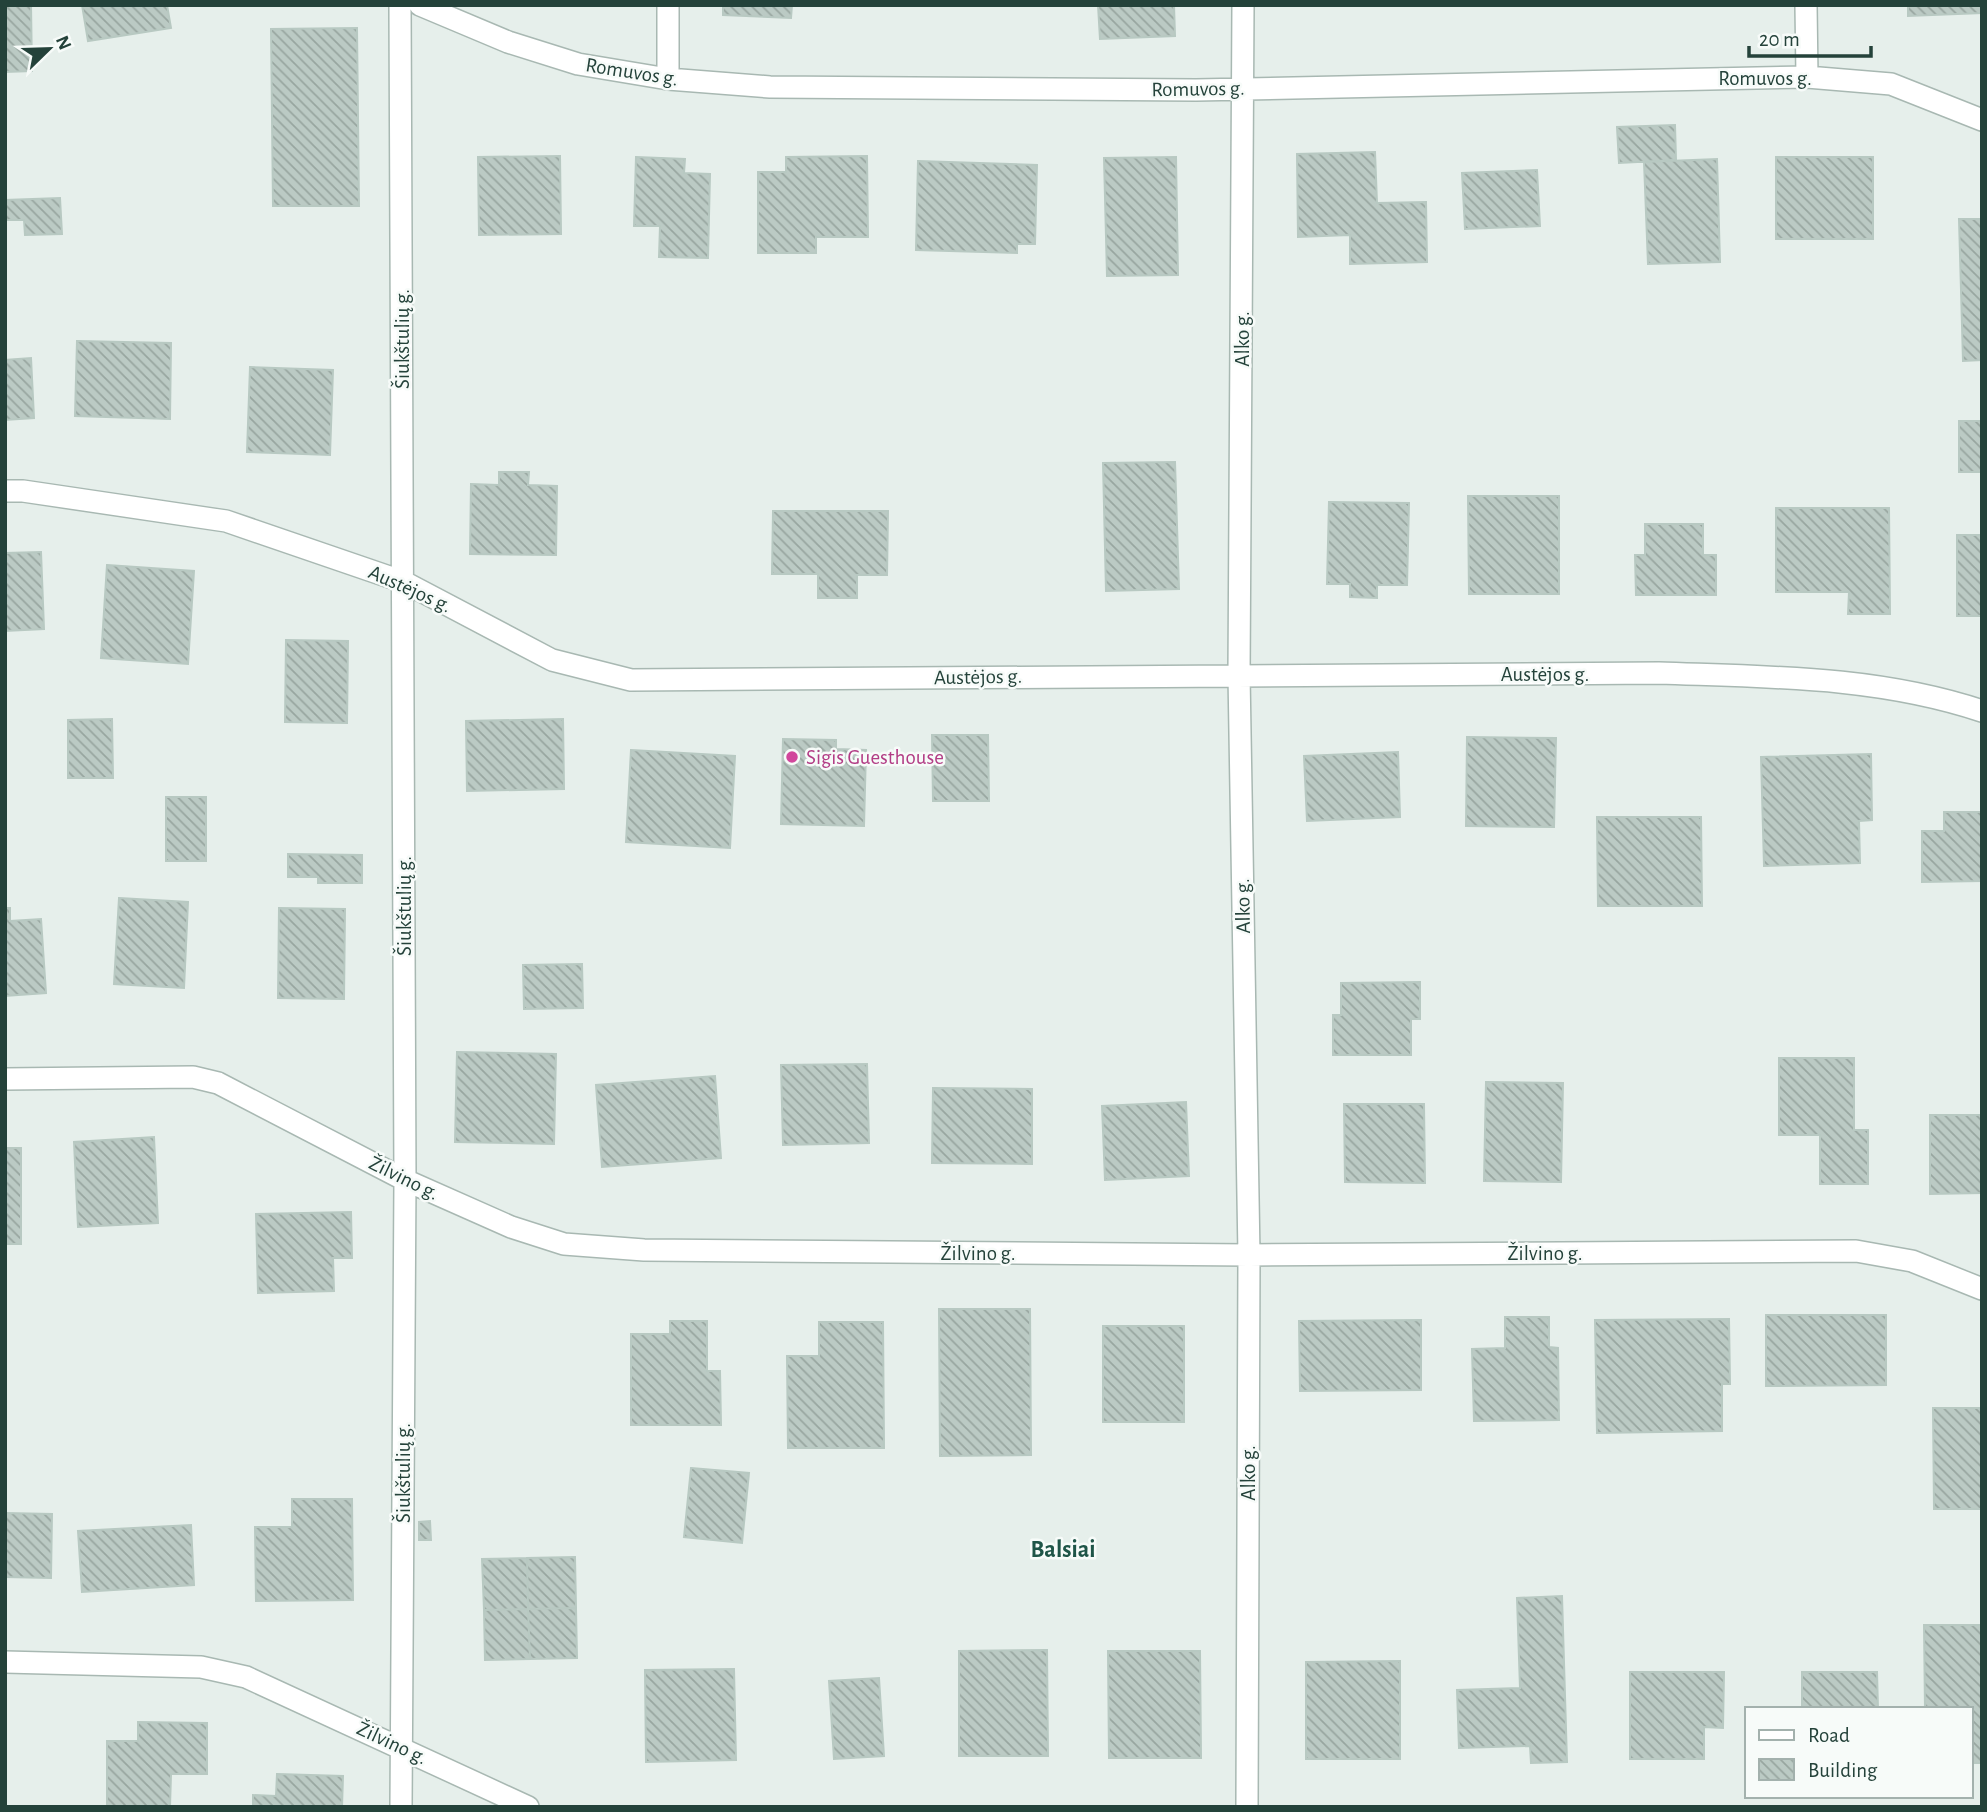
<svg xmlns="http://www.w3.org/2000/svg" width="1987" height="1812" font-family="'Alegreya Sans',sans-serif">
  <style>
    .building { fill: url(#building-back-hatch); stroke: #b8c9c2; stroke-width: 2 }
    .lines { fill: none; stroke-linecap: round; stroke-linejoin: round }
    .minor-casing { stroke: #a8b8b2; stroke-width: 24 }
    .minor { stroke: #fff; stroke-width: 21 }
    .hotel-dot { fill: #d1479c; stroke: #f7fbf9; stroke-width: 2.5 }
    .labels { text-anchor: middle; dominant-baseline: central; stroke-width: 5; stroke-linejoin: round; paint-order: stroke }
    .street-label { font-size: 21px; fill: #24423a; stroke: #f7fbf9 }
    .hotel-label { font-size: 21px; fill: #b23c85; stroke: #f7fbf9; text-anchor: start }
    .quarter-label { font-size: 24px; font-weight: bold; fill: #1f5548; stroke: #f7fbf9 }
  </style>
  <defs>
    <pattern id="building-back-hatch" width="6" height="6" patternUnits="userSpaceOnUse" patternTransform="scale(1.75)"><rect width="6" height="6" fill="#bbcac4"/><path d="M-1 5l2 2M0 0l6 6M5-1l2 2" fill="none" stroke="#98a6a0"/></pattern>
  </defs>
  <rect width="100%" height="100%" fill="#e6efeb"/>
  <path class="building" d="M 5,5 L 31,5 L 32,71 L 5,72 Z
    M 82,5 L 167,5 L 171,28 L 88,41 Z
    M 723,5 L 792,5 L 791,18 L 723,15 Z
    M 1098,5 L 1174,5 L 1175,36 L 1100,39 Z
    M 1908,5 L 1982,5 L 1982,13 L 1908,16 Z
    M 357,28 L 359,206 L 273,206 L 271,29 Z
    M 1675,125 L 1676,160 L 1619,163 L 1617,127 Z
    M 1375,152 L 1377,203 L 1426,202 L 1427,262 L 1350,264 L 1350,235 L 1298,237 L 1297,154 Z
    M 560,156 L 561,234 L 479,235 L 478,157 Z
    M 867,156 L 868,237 L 816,237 L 816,253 L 758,253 L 758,172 L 786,172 L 786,157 Z
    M 636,157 L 685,159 L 684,173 L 710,174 L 708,258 L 659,257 L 660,226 L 634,226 Z
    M 1176,157 L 1178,275 L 1107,276 L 1104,158 Z
    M 1776,157 L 1873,157 L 1873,239 L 1776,239 Z
    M 1717,159 L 1720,262 L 1648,264 L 1644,162 Z
    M 918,161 L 1037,165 L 1035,244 L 1017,244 L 1017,253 L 916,250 Z
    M 1537,170 L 1540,226 L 1465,229 L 1462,173 Z
    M 60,198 L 62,234 L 25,235 L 24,220 L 5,220 L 5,200 Z
    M 1959,219 L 1982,219 L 1982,360 L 1963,361 Z
    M 77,341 L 171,343 L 170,419 L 75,416 Z
    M 31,358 L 34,418 L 5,420 L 5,360 Z
    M 250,367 L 333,370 L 330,455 L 247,452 Z
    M 1959,421 L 1982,421 L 1982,472 L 1959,472 Z
    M 1175,462 L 1179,589 L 1106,591 L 1103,463 Z
    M 499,472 L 529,472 L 528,485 L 557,486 L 556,555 L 470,554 L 471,484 L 499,485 Z
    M 1468,496 L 1559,496 L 1559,594 L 1469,594 Z
    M 1329,502 L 1409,503 L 1407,585 L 1377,585 L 1377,598 L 1350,597 L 1350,584 L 1327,584 Z
    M 1776,508 L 1889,508 L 1890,614 L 1848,614 L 1849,592 L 1776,592 Z
    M 773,511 L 888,511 L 887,575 L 857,575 L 857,598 L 818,598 L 818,574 L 772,574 Z
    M 1645,524 L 1703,524 L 1703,555 L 1716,555 L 1716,595 L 1636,595 L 1635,555 L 1645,555 Z
    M 1957,535 L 1982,535 L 1982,616 L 1957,616 Z
    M 41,552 L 44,629 L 5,631 L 5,553 Z
    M 107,565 L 194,571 L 188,664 L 101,658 Z
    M 286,640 L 348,641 L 347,723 L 285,722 Z
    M 112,719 L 113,778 L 68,778 L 68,720 Z
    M 563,719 L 564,789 L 467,791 L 466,721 Z
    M 932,735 L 988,735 L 989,801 L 933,801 Z
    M 1467,737 L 1556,738 L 1554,827 L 1466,826 Z
    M 783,739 L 836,740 L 836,749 L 866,750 L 864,826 L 781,824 Z
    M 631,750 L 735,756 L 730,848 L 626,842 Z
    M 1398,752 L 1400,817 L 1307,821 L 1304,756 Z
    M 1871,754 L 1872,820 L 1859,821 L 1860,863 L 1764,866 L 1761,757 Z
    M 166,797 L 206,797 L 206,861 L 166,861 Z
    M 1944,812 L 1982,812 L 1982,881 L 1922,882 L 1922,831 L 1944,831 Z
    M 1597,817 L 1701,817 L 1702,906 L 1598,906 Z
    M 288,854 L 362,855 L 362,883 L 318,883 L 318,877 L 288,877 Z
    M 119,898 L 188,902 L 184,988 L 114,984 Z
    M 5,908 L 10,908 L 10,921 L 41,919 L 46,993 L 5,996 Z
    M 279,908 L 345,909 L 344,999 L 278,998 Z
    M 582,964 L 583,1008 L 524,1009 L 523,965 Z
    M 1420,982 L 1420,1019 L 1411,1019 L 1411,1055 L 1333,1055 L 1333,1015 L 1341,1015 L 1341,983 Z
    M 457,1052 L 556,1054 L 554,1144 L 455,1142 Z
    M 1779,1058 L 1854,1058 L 1854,1130 L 1868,1130 L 1868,1184 L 1820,1184 L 1820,1135 L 1779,1135 Z
    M 867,1064 L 869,1143 L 783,1145 L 781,1065 Z
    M 715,1076 L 721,1158 L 602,1167 L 596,1085 Z
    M 1486,1082 L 1563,1083 L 1561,1182 L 1484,1181 Z
    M 933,1088 L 1032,1089 L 1032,1164 L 932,1163 Z
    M 1186,1102 L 1189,1176 L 1105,1180 L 1102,1106 Z
    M 1344,1104 L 1424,1104 L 1425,1183 L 1345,1182 Z
    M 1930,1115 L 1982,1115 L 1982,1193 L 1930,1194 Z
    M 154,1137 L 158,1223 L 78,1227 L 74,1142 Z
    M 5,1148 L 21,1148 L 21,1244 L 5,1244 Z
    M 351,1212 L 352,1258 L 333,1258 L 334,1291 L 258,1293 L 256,1214 Z
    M 939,1309 L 1030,1309 L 1031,1455 L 940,1456 Z
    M 1766,1315 L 1886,1315 L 1886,1385 L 1766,1386 Z
    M 1505,1317 L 1549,1317 L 1549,1347 L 1558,1348 L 1559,1420 L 1474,1421 L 1472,1349 L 1505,1348 Z
    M 1729,1319 L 1730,1384 L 1722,1384 L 1722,1431 L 1597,1433 L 1595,1320 Z
    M 1421,1320 L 1421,1390 L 1300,1391 L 1299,1321 Z
    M 670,1321 L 707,1321 L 707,1371 L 720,1371 L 721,1425 L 631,1425 L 631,1334 L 670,1334 Z
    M 819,1322 L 883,1322 L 884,1448 L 788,1448 L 787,1356 L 819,1356 Z
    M 1103,1326 L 1184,1326 L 1184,1422 L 1103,1422 Z
    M 1933,1408 L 1982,1408 L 1982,1509 L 1934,1509 Z
    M 691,1468 L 749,1473 L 742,1543 L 684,1537 Z
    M 292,1499 L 352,1499 L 353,1600 L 256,1601 L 255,1527 L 292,1527 Z
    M 5,1513 L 52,1514 L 51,1578 L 5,1577 Z
    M 430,1521 L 431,1540 L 419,1540 L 419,1522 Z
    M 191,1525 L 194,1585 L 82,1592 L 78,1531 Z
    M 575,1557 L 576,1608 L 528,1609 L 527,1558 Z
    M 527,1558 L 528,1609 L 484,1610 L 482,1559 Z
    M 1562,1596 L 1567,1762 L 1531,1763 L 1530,1746 L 1459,1748 L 1457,1690 L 1520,1688 L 1517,1598 Z
    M 576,1608 L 577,1658 L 530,1659 L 528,1609 Z
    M 528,1609 L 530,1659 L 485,1660 L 484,1610 Z
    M 1924,1625 L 1982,1625 L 1982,1763 L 1971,1763 L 1971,1709 L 1925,1709 Z
    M 1047,1650 L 1048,1756 L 959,1756 L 959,1651 Z
    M 1108,1651 L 1200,1651 L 1201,1758 L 1109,1758 Z
    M 1400,1661 L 1400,1759 L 1306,1759 L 1306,1662 Z
    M 734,1669 L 736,1760 L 646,1762 L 645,1670 Z
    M 1630,1672 L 1724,1672 L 1723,1728 L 1704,1727 L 1704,1759 L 1630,1759 Z
    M 1802,1672 L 1877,1672 L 1878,1709 L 1802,1709 Z
    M 879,1678 L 884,1756 L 834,1759 L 829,1681 Z
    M 138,1722 L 207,1723 L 207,1774 L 171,1774 L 170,1807 L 107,1807 L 107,1741 L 138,1741 Z
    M 277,1774 L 343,1776 L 342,1807 L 253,1807 L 253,1795 L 276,1796 Z"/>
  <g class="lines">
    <defs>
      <path id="minor" d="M 400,5 L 405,1180 L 401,1807
        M 420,5 L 508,42 L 578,64 L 668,79 L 770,87 L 1196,90 L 1807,77 L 1891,84 L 1982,120
        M 668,5 L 668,79
        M 1243,5 L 1239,675 L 1249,1255 L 1247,1807
        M 1806,5 L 1807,77
        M 5,491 L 23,491 L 226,521 L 404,582 L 552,660 L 631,680 L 1659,673 C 1768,677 1877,676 1982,711
        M 5,1079 L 193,1077 L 218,1083 L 405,1180 L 511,1227 L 564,1244 L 644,1250 L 1249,1255 L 1856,1251 L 1912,1261 L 1982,1289
        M 5,1662 L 201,1667 L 246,1677 L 528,1807"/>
    </defs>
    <use href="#minor" class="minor-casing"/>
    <use href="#minor" class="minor"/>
  </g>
  <circle class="hotel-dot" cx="792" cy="757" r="7"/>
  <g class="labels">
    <g class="street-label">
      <text transform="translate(632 72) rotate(9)">Romuvos g.</text>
      <text x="1765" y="78">Romuvos g.</text>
      <text transform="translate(1198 89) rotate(-1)">Romuvos g.</text>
      <text transform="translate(402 339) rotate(-90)">Šiukštulių g.</text>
      <text transform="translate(1242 339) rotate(-90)">Alko g.</text>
      <text transform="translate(410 589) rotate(24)">Austėjos g.</text>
      <text x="1545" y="674">Austėjos g.</text>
      <text transform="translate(978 677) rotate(-1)">Austėjos g.</text>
      <text transform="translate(404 906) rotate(-90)">Šiukštulių g.</text>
      <text transform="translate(1243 906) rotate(-91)">Alko g.</text>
      <text transform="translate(404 1178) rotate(26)">Žilvino g.</text>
      <text x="978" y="1253">Žilvino g.</text>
      <text x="1545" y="1253">Žilvino g.</text>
      <text transform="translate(403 1473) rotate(-90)">Šiukštulių g.</text>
      <text transform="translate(1248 1473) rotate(-90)">Alko g.</text>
      <text transform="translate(392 1743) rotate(25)">Žilvino g.</text>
    </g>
    <g class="hotel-label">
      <text x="806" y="757">Sigis Guesthouse</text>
    </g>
    <g class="quarter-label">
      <text x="1063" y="1550">Balsiai</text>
    </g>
  </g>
  <rect width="1987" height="1812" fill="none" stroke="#24423a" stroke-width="14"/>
  <rect x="1745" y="1707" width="228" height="91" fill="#f7fbf9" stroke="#a3b1ad" stroke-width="2"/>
  <rect x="1759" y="1730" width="35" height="10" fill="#ffffff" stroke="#a3b1ad" stroke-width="2"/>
  <text x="1808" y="1742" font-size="21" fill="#24423a">Road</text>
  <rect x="1759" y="1759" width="35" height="21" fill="url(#building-back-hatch)" stroke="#a3b1ad" stroke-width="2"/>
  <text x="1808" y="1777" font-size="21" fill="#24423a">Building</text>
  <g transform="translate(49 49) rotate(67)" stroke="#f7fbf9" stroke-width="5" paint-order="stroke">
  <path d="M0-5L12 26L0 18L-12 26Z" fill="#24423a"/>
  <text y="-10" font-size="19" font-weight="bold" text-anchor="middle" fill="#24423a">N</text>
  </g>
  <path d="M1749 46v10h122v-10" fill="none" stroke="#24423a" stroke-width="3.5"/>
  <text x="1759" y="46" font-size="21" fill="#24423a" stroke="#f7fbf9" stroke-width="5" paint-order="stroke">20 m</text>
</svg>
